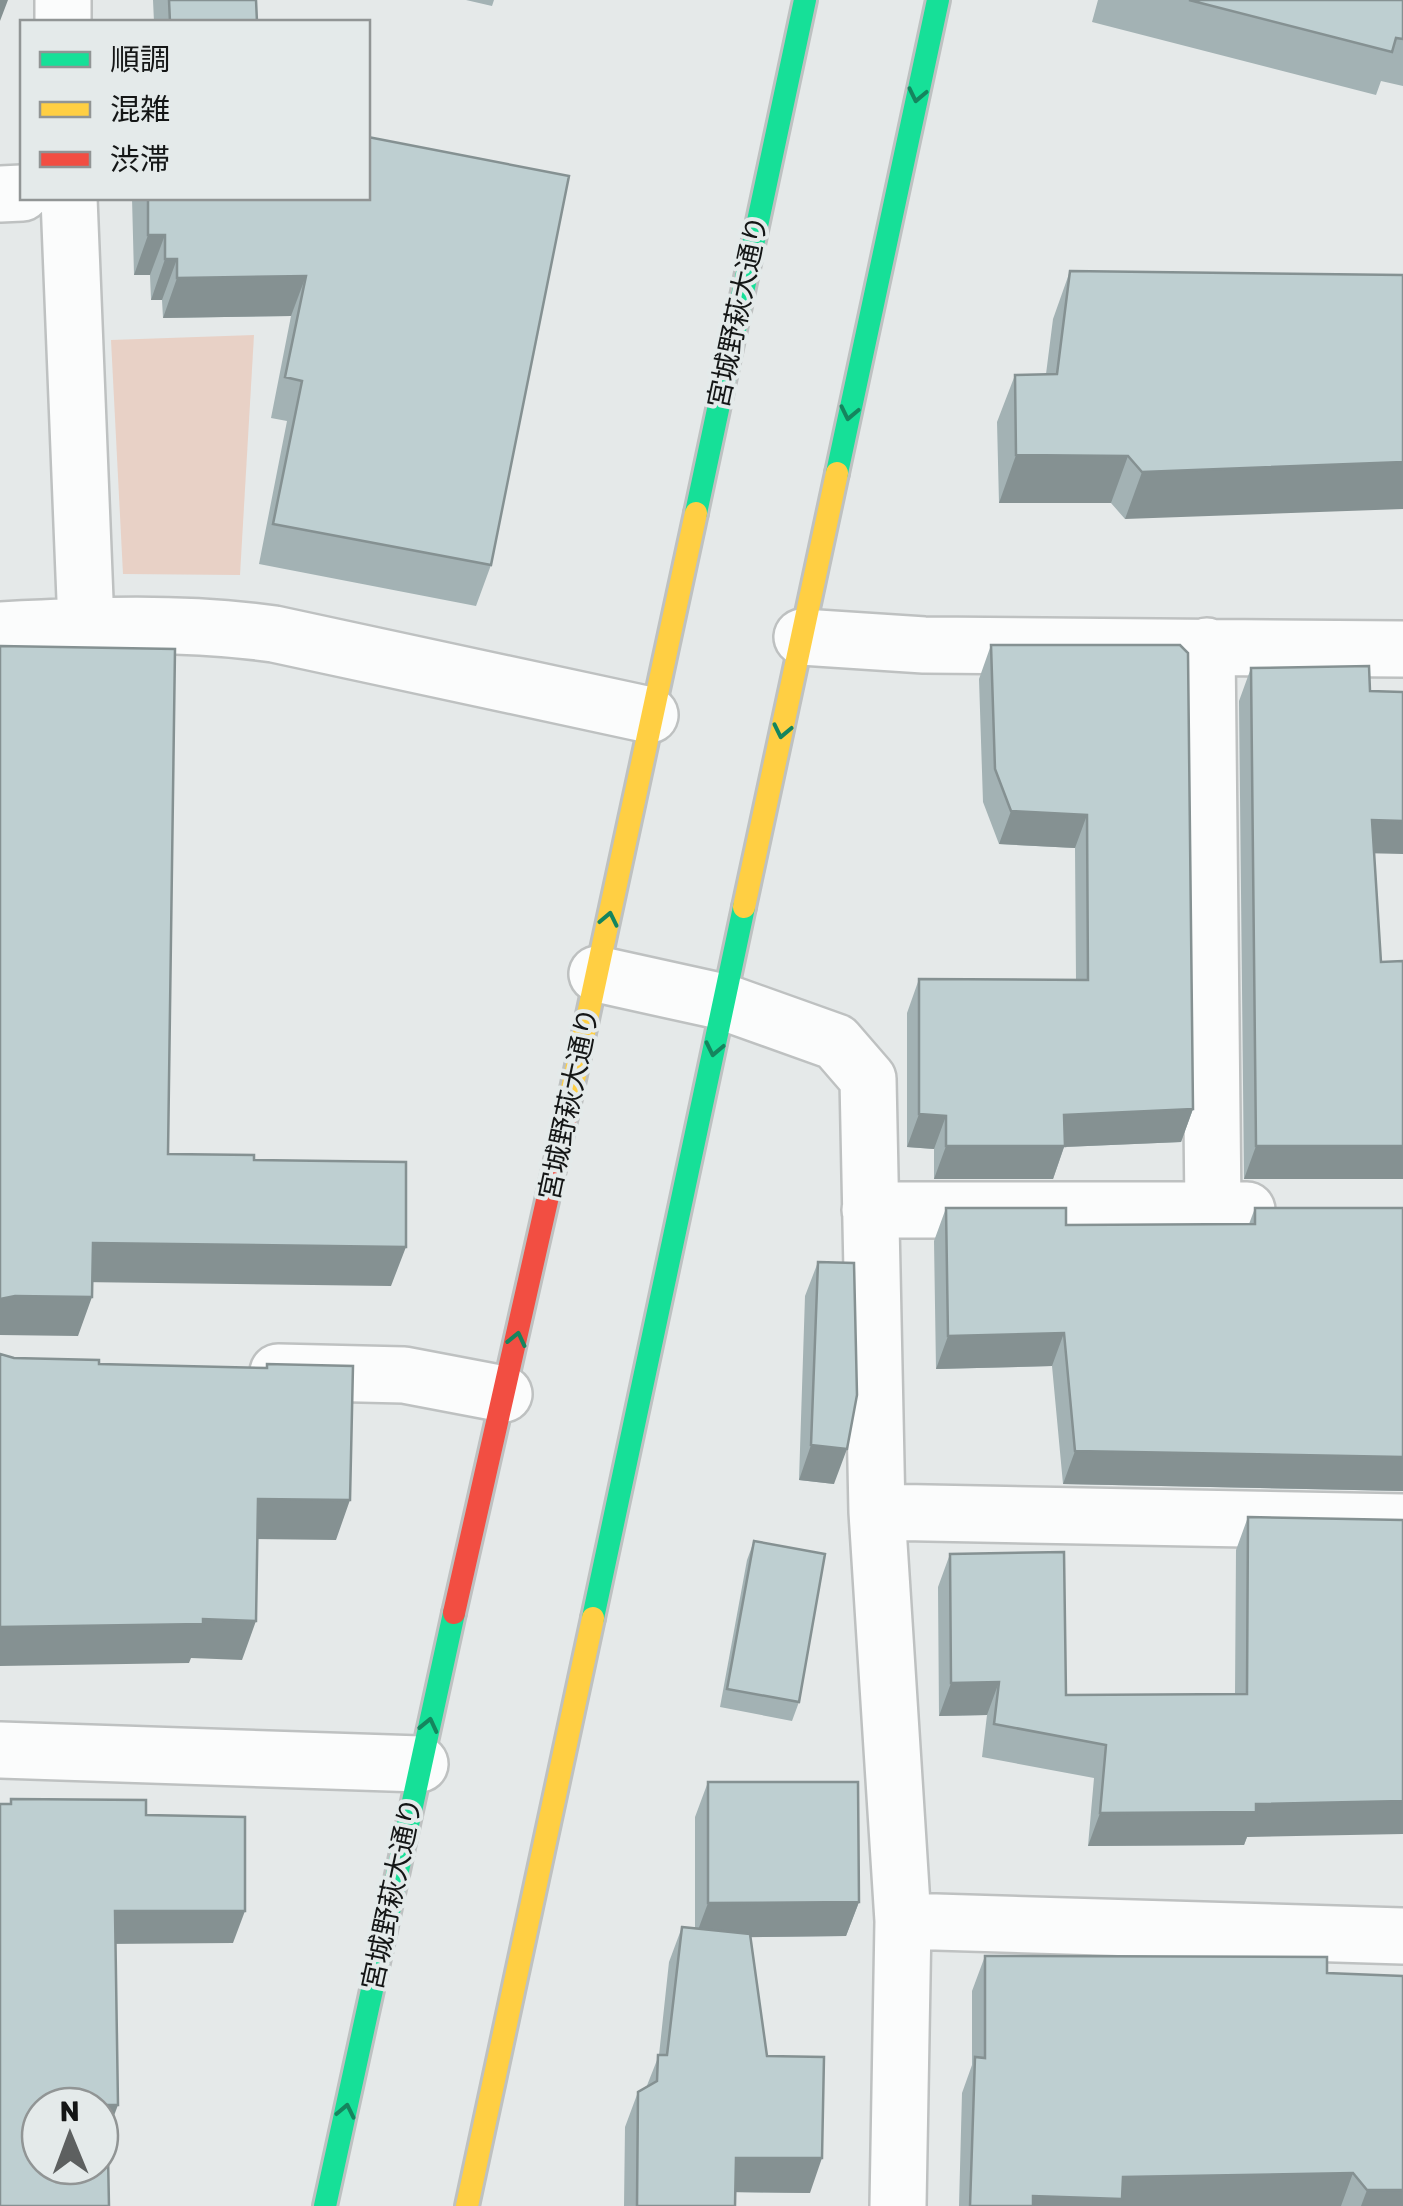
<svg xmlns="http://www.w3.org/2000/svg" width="1403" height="2206" font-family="Rubik,'Noto Sans JP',sans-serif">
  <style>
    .green { fill: #e8d1c6 }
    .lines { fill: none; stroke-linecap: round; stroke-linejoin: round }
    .street-casing { stroke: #bec1c1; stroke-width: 60 }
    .fast-casing { stroke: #bec1c1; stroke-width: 28 }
    .slow-casing { stroke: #bec1c1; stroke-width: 28 }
    .jam-casing { stroke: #bec1c1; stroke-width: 28 }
    .street { stroke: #fbfcfc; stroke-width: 55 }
    .fast { stroke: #16e098; stroke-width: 22 }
    .slow { stroke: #ffcf43; stroke-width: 22 }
    .jam { stroke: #f24e42; stroke-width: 22 }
    .wall { fill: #a3b2b4 }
    .shaded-wall { fill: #859192 }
    .building { fill: #becfd1; stroke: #859192; stroke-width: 2.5; fill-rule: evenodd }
    .oneway { stroke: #15855e }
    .labels { text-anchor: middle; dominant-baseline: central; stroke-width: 8; stroke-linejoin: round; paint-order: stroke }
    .street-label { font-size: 28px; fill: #141616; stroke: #e4eaea }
  </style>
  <rect width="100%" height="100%" fill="#e5e9e9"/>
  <path class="green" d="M 254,335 L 240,575 L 123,574 L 111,340 Z"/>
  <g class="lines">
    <defs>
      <path id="street" d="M 63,0 L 63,22
        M 0,194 L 22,193
        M 69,198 L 86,625
        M 0,630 C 92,625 182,621 274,634 L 650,715
        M 802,637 L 924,645 L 1403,649
        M 1207,646 L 1213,1210
        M 597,974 L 724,1002 L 836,1042 L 868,1079 L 877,1512 L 903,1921 L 898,2206
        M 870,1210 L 1247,1210
        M 278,1372 L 404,1375 L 504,1394
        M 877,1512 L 1403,1522
        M 0,1750 L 420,1764
        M 903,1921 L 1403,1936"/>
      <path id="fast" d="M 837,473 L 938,0
        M 696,513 L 805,0
        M 593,1618 L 744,907
        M 325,2206 L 454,1613"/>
      <path id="slow" d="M 744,907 L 837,473
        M 567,1112 L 696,513
        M 467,2206 L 593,1618"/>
      <path id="jam" d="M 454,1613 L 567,1112"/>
    </defs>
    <use href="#street" class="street-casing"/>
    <use href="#fast" class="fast-casing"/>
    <use href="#slow" class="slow-casing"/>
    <use href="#jam" class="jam-casing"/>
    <use href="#street" class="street"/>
    <use href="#fast" class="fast"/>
    <use href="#slow" class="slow"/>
    <use href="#jam" class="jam"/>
  </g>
  <path class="wall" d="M 153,0 L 256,0 L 257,22 L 154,22 Z
    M 466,0 L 494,0 L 492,6 Z
    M 1098,0 L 1403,0 L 1403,86 L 1381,81 L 1376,95 L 1092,22 Z
    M 132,198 L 368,198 L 491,565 L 476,606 L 259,564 L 287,421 L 271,418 L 291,316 L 163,318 L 162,300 L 151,300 L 150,275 L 134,275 Z
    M 1070,271 L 1403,275 L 1125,519 L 1111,503 L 999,503 L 997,422 L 1015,375 L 1046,374 L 1053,319 Z
    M 991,645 L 1180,645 L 1193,1109 L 1181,1142 L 1064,1147 L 1053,1179 L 934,1179 L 934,1149 L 907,1147 L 907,1013 L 919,979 L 1076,980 L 1075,848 L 999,844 L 983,802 L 979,679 Z
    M 1251,668 L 1370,691 L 1374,854 L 1381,962 L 1403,1179 L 1244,1179 L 1239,701 Z
    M 946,1208 L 1066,1225 L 1249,1224 L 1255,1208 L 1403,1208 L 1403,1491 L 1063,1484 L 1052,1366 L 936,1369 L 934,1241 Z
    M 818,1262 L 834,1484 L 799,1480 L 805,1296 Z
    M 1248,1517 L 1247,1837 L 1244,1845 L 1088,1846 L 1094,1778 L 982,1757 L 987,1715 L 939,1716 L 938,1587 L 950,1554 L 1066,1695 L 1235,1694 L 1236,1550 Z
    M 754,1541 L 799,1702 L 792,1721 L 720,1707 L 747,1560 Z
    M 708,1782 L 859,1902 L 846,1936 L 751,1937 L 767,2056 L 810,2193 L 735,2192 L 735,2206 L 624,2206 L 625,2127 L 638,2092 L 646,2088 L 659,2055 L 669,1962 L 682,1927 L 695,1928 L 695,1817 Z
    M 985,1956 L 1327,1973 L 1403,2206 L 959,2206 L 962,2093 L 972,2065 L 972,1991 Z"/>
  <path class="shaded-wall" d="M 0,0 L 8,0 L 0,21 Z
    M 148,235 L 165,235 L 150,275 L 134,275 Z
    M 165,259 L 177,259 L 162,300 L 151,300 Z
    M 306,276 L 291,316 L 163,318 L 177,278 Z
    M 1016,455 L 1128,456 L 1111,503 L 999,503 Z
    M 1403,462 L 1403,509 L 1125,519 L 1142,472 Z
    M 1011,811 L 1087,815 L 1075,848 L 999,844 Z
    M 1372,820 L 1403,821 L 1403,854 L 1360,853 Z
    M 1193,1109 L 1181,1142 L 1064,1147 L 1053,1179 L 934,1179 L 946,1146 L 1064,1115 Z
    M 919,1114 L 946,1116 L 934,1149 L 907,1147 Z
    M 1256,1146 L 1403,1146 L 1403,1179 L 1244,1179 Z
    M 93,1243 L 406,1247 L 391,1286 L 79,1282 Z
    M 15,1296 L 92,1297 L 78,1336 L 0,1335 L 0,1299 Z
    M 1064,1333 L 1052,1366 L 936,1369 L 948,1336 Z
    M 811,1445 L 847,1449 L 834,1484 L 799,1480 Z
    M 1075,1451 L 1403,1457 L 1403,1491 L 1063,1484 Z
    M 258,1499 L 350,1500 L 336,1540 L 244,1539 Z
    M 203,1619 L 256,1621 L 242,1660 L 191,1658 L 189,1663 L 0,1666 L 0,1627 Z
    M 999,1682 L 987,1715 L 939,1716 L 951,1683 Z
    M 1403,1801 L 1403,1834 L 1247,1837 L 1244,1845 L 1088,1846 L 1100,1813 L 1256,1804 Z
    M 859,1902 L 846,1936 L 695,1938 L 708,1903 Z
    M 115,1911 L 245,1911 L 233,1943 L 104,1944 Z
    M 107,2105 L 118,2105 L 106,2137 Z
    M 736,2158 L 822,2158 L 810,2193 L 723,2192 Z
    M 1353,2173 L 1341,2206 L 1030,2206 L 1033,2196 L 1123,2177 Z
    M 1367,2190 L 1403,2190 L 1403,2206 L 1361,2206 Z"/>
  <path class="building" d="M 169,0 L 256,0 L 257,22 L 170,22 Z
    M 1189,0 L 1403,0 L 1403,39 L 1396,38 L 1392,52 Z
    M 368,137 L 569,176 L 491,565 L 273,524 L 302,381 L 285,377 L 306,276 L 177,278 L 177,259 L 165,259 L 165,235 L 148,235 L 148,198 L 368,198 Z
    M 1070,271 L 1403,275 L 1403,462 L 1142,472 L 1128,456 L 1016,455 L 1015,375 L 1057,374 Z
    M 991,645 L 1180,645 L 1188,653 L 1193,1109 L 1064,1115 L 1065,1146 L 946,1146 L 946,1116 L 919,1114 L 919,979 L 1088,980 L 1087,815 L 1011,811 L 995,769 Z
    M 0,646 L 175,649 L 168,1154 L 254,1155 L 254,1160 L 406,1162 L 406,1247 L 93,1243 L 92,1297 L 15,1296 L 0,1299 Z
    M 1369,666 L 1370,691 L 1403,692 L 1403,821 L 1372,820 L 1381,962 L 1403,961 L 1403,1146 L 1256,1146 L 1251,668 Z
    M 946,1208 L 1066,1208 L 1066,1225 L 1255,1224 L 1255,1208 L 1403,1208 L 1403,1457 L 1075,1451 L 1064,1333 L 948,1336 Z
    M 818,1262 L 854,1263 L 857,1395 L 847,1449 L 811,1445 Z
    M 0,1354 L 14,1358 L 99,1360 L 99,1364 L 267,1368 L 267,1364 L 353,1366 L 350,1500 L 258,1499 L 256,1621 L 203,1619 L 203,1624 L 0,1627 Z
    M 1248,1517 L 1403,1520 L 1403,1801 L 1256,1804 L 1256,1812 L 1100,1813 L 1106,1745 L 994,1724 L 999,1682 L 951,1683 L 950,1554 L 1064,1552 L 1066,1695 L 1247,1694 Z
    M 754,1541 L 825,1554 L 799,1702 L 727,1689 Z
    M 708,1782 L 858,1782 L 859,1902 L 708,1903 Z
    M 11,1799 L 146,1800 L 146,1815 L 245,1817 L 245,1911 L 115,1911 L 118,2105 L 107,2105 L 109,2206 L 0,2206 L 0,1804 L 11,1804 ZM 40,2106 L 100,2106 L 100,2166 L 40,2166 Z
    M 682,1927 L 750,1934 L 767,2056 L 824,2057 L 822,2158 L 736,2158 L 735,2206 L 637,2206 L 638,2092 L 657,2081 L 658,2055 L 667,2055 Z
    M 985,1956 L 1327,1957 L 1327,1973 L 1403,1976 L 1403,2190 L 1367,2190 L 1353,2173 L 1123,2177 L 1122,2199 L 1033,2196 L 1033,2206 L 970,2206 L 975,2057 L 985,2058 Z"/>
  <defs><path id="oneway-chevron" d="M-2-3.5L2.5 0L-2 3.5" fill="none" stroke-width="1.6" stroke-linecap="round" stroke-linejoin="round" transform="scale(2.5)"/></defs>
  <g class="oneway">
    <use href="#oneway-chevron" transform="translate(917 95) rotate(102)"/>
    <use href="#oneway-chevron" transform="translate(849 413) rotate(102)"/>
    <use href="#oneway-chevron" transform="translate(782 731) rotate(102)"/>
    <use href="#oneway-chevron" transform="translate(609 919) rotate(-78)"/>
    <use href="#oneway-chevron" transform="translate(714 1049) rotate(102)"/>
    <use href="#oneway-chevron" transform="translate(517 1339) rotate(-77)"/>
    <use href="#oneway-chevron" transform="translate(429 1725) rotate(-77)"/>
    <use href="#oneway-chevron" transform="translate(346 2111) rotate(-78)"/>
  </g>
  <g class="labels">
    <g class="street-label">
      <text transform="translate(738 312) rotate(-78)">宮城野萩大通り</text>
      <text transform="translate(569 1104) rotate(-78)">宮城野萩大通り</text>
      <text transform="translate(392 1894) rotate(-78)">宮城野萩大通り</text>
    </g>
  </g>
  <rect x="20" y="20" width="350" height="180" fill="#e4eaea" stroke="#919595" stroke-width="2.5"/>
  <rect x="40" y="52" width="50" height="15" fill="#16e098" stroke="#919595" stroke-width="2.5"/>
  <text x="110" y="70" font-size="30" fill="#141616">順調</text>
  <rect x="40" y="102" width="50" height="15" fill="#ffcf43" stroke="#919595" stroke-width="2.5"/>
  <text x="110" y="120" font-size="30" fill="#141616">混雑</text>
  <rect x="40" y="152" width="50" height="15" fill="#f24e42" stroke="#919595" stroke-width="2.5"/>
  <text x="110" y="170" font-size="30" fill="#141616">渋滞</text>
  <g transform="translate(70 2136) rotate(359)"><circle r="48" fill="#e4eaea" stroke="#919595" stroke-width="2.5"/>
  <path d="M0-8L18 38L0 25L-18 38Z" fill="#5d6060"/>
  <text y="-15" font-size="28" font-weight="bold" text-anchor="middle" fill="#141616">N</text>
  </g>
</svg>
